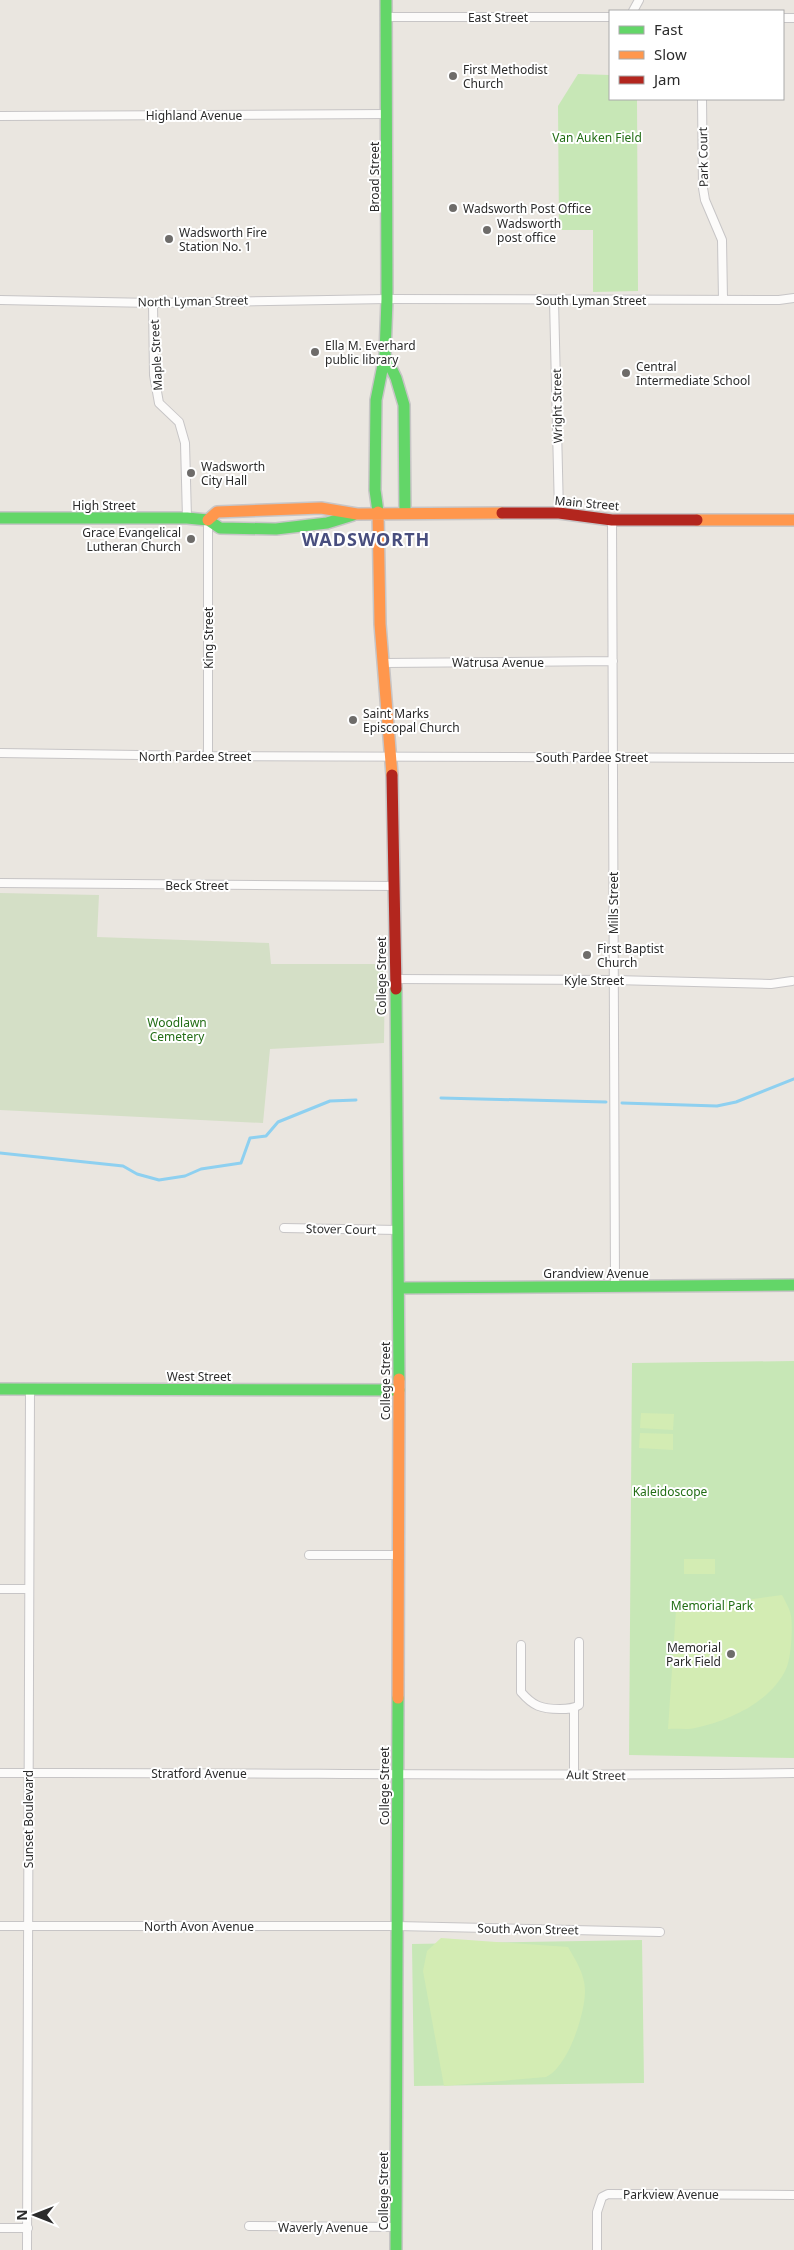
<svg xmlns="http://www.w3.org/2000/svg" width="794" height="2250" font-family="'Noto Sans',sans-serif">
  <style>
    .green { fill: #c7e7b6 }
    .cemetery { fill: #d4dfc6 }
    .pitch { fill: #d3ecb3 }
    .lines { fill: none; stroke-linecap: round; stroke-linejoin: round }
    .stream { stroke: #8ed0f0; stroke-width: 3 }
    .street-casing { stroke: #c7c5c6; stroke-width: 10 }
    .fast-casing { stroke: #c7c5c6; stroke-width: 14 }
    .slow-casing { stroke: #c7c5c6; stroke-width: 14 }
    .jam-casing { stroke: #c7c5c6; stroke-width: 14 }
    .street { stroke: #fcfbfa; stroke-width: 8 }
    .fast { stroke: #63d668; stroke-width: 11 }
    .slow { stroke: #ff974d; stroke-width: 11 }
    .jam { stroke: #b3261e; stroke-width: 11 }
    .poi-dot { fill: #6e6c6a; stroke: #fff; stroke-width: 2 }
    .labels { text-anchor: middle; dominant-baseline: central; stroke-width: 4; stroke-linejoin: round; paint-order: stroke }
    .street-label { font-size: 12px; fill: #2b2b2b; stroke: #fff }
    .poi-label { font-size: 12px; fill: #2b2b2b; stroke: #fff; text-anchor: start }
    .park-label { font-size: 12px; fill: #226d15; stroke: #fff }
    .district-label { font-size: 18px; font-weight: bold; letter-spacing: 1px; fill: #484e7e; stroke: #fff }
  </style>
  <rect width="100%" height="100%" fill="#eae6e0"/>
  <path class="green" d="M 578,74 L 610,75 L 610,99 L 637,99 L 638,291 L 593,292 L 593,230 L 559,230 L 558,106 Z
    M 794,1361 L 794,1758 L 629,1755 L 632,1363 Z
    M 642,1940 L 644,2083 L 414,2086 L 412,1944 Z"/>
  <path class="cemetery" d="M 0,893 L 99,895 L 97,937 L 269,943 L 271,964 L 385,964 L 384,1043 L 270,1049 L 263,1123 L 0,1110 Z"/>
  <path class="pitch" d="M 641,1413 L 674,1414 L 673,1430 L 640,1428 Z
    M 640,1433 L 673,1434 L 673,1450 L 639,1448 Z
    M 684,1559 L 715,1559 L 715,1574 L 684,1574 Z
    M 782,1595 C 785,1601 790,1609 791,1616 C 793,1628 791,1659 786,1669 C 771,1702 728,1721 695,1728 C 687,1730 677,1728 668,1729 L 676,1610 Z
    M 441,1938 L 568,1947 C 576,1961 585,1974 585,1991 C 585,2014 568,2067 546,2077 L 444,2086 L 423,1971 L 427,1951 Z"/>
  <g class="lines">
    <path class="stream" d="M 441,1098 L 606,1102
      M 622,1103 L 717,1106 L 736,1102 L 794,1079
      M 0,1153 L 123,1166 L 137,1174 L 159,1180 L 185,1176 L 201,1169 L 241,1163 L 250,1138 L 266,1136 L 278,1122 L 330,1101 L 356,1100"/>
    <defs>
      <path id="street" d="M 633,11 L 639,0
        M 387,17 L 610,17
        M 783,18 L 794,18
        M 702,99 L 703,188 L 705,200 L 722,240 L 723,300
        M 0,116 L 387,114
        M 0,300 L 153,303 L 387,299 L 779,300 L 794,298
        M 554,300 L 559,513
        M 153,303 L 154,375 L 159,403 L 179,422 L 185,443 L 187,518
        M 208,520 L 208,756
        M 612,520 L 615,1286
        M 384,663 L 613,661
        M 0,753 L 208,756 L 794,758
        M 0,883 L 395,886
        M 395,979 L 614,980 L 771,984 L 792,981
        M 284,1228 L 398,1230
        M 309,1555 L 398,1555
        M 0,1589 L 29,1589
        M 521,1645 L 521,1692 C 533,1706 541,1709 560,1709 C 567,1709 573,1709 579,1705 L 579,1642
        M 574,1708 L 574,1775
        M 0,1773 C 265,1772 529,1777 794,1773
        M 0,1926 L 397,1926 L 660,1932
        M 249,2226 L 396,2227
        M 0,2228 L 28,2228
        M 27,2250 L 30,1389
        M 597,2250 L 597,2212 L 602,2197 L 608,2194 L 794,2195"/>
      <path id="fast" d="M 385,355 L 396,378 L 404,405 L 405,513
        M 378,512 L 375,490 L 376,400 L 385,355 L 387,299 L 386,0
        M 0,518 L 187,518 L 208,520 L 220,528 L 276,529 L 327,523 L 353,515
        M 396,989 L 399,1379
        M 399,1288 L 794,1285
        M 0,1389 L 399,1390
        M 396,2250 L 398,1698"/>
      <path id="slow" d="M 378,512 L 380,624 L 392,775
        M 208,520 L 217,512 L 321,508 L 357,514 L 502,513
        M 697,520 L 794,520
        M 398,1698 L 399,1379"/>
      <path id="jam" d="M 502,513 L 559,513 L 612,520 L 697,520
        M 392,775 L 396,989"/>
    </defs>
    <use href="#street" class="street-casing"/>
    <use href="#fast" class="fast-casing"/>
    <use href="#slow" class="slow-casing"/>
    <use href="#jam" class="jam-casing"/>
    <use href="#street" class="street"/>
    <use href="#fast" class="fast"/>
    <use href="#slow" class="slow"/>
    <use href="#jam" class="jam"/>
  </g>
  <g class="poi-dot">
    <circle cx="453" cy="76" r="5"/>
    <circle cx="453" cy="208" r="5"/>
    <circle cx="487" cy="230" r="5"/>
    <circle cx="169" cy="239" r="5"/>
    <circle cx="315" cy="352" r="5"/>
    <circle cx="626" cy="373" r="5"/>
    <circle cx="191" cy="473" r="5"/>
    <circle cx="191" cy="539" r="5"/>
    <circle cx="353" cy="720" r="5"/>
    <circle cx="587" cy="955" r="5"/>
    <circle cx="731" cy="1654" r="5"/>
  </g>
  <g class="labels">
    <g class="street-label">
      <text x="498" y="17">East Street</text>
      <text x="194" y="115">Highland Avenue</text>
      <text transform="translate(703 157) rotate(-91)">Park Court</text>
      <text transform="translate(374 177) rotate(-90)">Broad Street</text>
      <text x="591" y="300">South Lyman Street</text>
      <text transform="translate(193 301) rotate(-1)">North Lyman Street</text>
      <text transform="translate(156 355) rotate(-93)">Maple Street</text>
      <text transform="translate(557 406) rotate(-91)">Wright Street</text>
      <text transform="translate(587 503) rotate(5)">Main Street</text>
      <text x="104" y="505">High Street</text>
      <text transform="translate(208 638) rotate(-90)">King Street</text>
      <text x="498" y="662">Watrusa Avenue</text>
      <text x="195" y="756">North Pardee Street</text>
      <text x="592" y="757">South Pardee Street</text>
      <text x="197" y="885">Beck Street</text>
      <text transform="translate(613 903) rotate(-90)">Mills Street</text>
      <text transform="translate(381 976) rotate(-90)">College Street</text>
      <text x="594" y="980">Kyle Street</text>
      <text transform="translate(341 1229) rotate(1)">Stover Court</text>
      <text x="596" y="1273">Grandview Avenue</text>
      <text x="199" y="1376">West Street</text>
      <text transform="translate(385 1381) rotate(-90)">College Street</text>
      <text x="199" y="1773">Stratford Avenue</text>
      <text transform="translate(596 1775) rotate(1)">Ault Street</text>
      <text transform="translate(384 1786) rotate(-90)">College Street</text>
      <text transform="translate(28 1819) rotate(-90)">Sunset Boulevard</text>
      <text x="199" y="1926">North Avon Avenue</text>
      <text transform="translate(528 1929) rotate(1)">South Avon Street</text>
      <text transform="translate(383 2191) rotate(-90)">College Street</text>
      <text x="671" y="2194">Parkview Avenue</text>
      <text x="323" y="2227">Waverly Avenue</text>
    </g>
    <g class="poi-label">
      <text x="463" y="69">First Methodist<tspan x="463" dy="14">Church</tspan></text>
      <text x="463" y="208">Wadsworth Post Office</text>
      <text x="497" y="223">Wadsworth<tspan x="497" dy="14">post office</tspan></text>
      <text x="179" y="232">Wadsworth Fire<tspan x="179" dy="14">Station No. 1</tspan></text>
      <text x="325" y="345">Ella M. Everhard<tspan x="325" dy="14">public library</tspan></text>
      <text x="636" y="366">Central<tspan x="636" dy="14">Intermediate School</tspan></text>
      <text x="201" y="466">Wadsworth<tspan x="201" dy="14">City Hall</tspan></text>
      <text x="181" y="532" text-anchor="end">Grace Evangelical<tspan x="181" dy="14">Lutheran Church</tspan></text>
      <text x="363" y="713">Saint Marks<tspan x="363" dy="14">Episcopal Church</tspan></text>
      <text x="597" y="948">First Baptist<tspan x="597" dy="14">Church</tspan></text>
      <text x="721" y="1647" text-anchor="end">Memorial<tspan x="721" dy="14">Park Field</tspan></text>
    </g>
    <g class="park-label">
      <text x="597" y="137">Van Auken Field</text>
      <text x="177" y="1022">Woodlawn<tspan x="177" dy="14">Cemetery</tspan></text>
      <text x="670" y="1491">Kaleidoscope</text>
      <text x="712" y="1605">Memorial Park</text>
    </g>
    <g class="district-label">
      <text x="366" y="539">WADSWORTH</text>
    </g>
  </g>
  <rect x="609" y="10" width="175" height="90" fill="#ffffff" stroke="#aaaaaa"/>
  <rect x="619" y="26" width="25" height="8" fill="#63d668" stroke="#aaaaaa"/>
  <text x="654" y="35" font-size="15" fill="#2b2b2b">Fast</text>
  <rect x="619" y="51" width="25" height="8" fill="#ff974d" stroke="#aaaaaa"/>
  <text x="654" y="60" font-size="15" fill="#2b2b2b">Slow</text>
  <rect x="619" y="76" width="25" height="8" fill="#b3261e" stroke="#aaaaaa"/>
  <text x="654" y="85" font-size="15" fill="#2b2b2b">Jam</text>
  <g transform="translate(35 2215) rotate(270)" stroke="#ffffff" stroke-width="4" paint-order="stroke">
  <path d="M0-4L9 19L0 12L-9 19Z" fill="#2b2b2b"/>
  <text y="-8" font-size="14" font-weight="bold" text-anchor="middle" fill="#2b2b2b">N</text>
  </g>
</svg>
